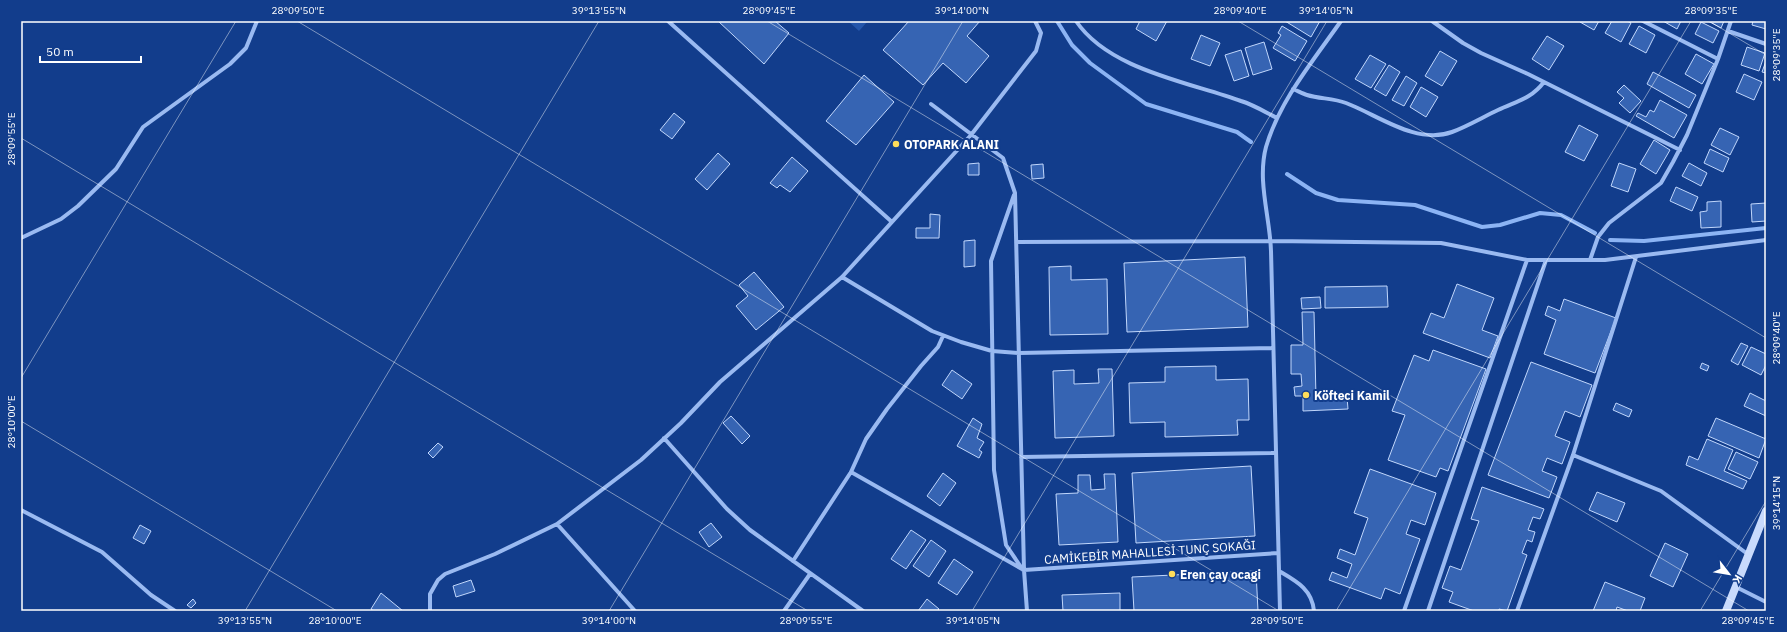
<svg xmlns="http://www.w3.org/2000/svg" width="1787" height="632" font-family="'IBM Plex Sans',sans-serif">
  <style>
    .green { fill: #2456ab }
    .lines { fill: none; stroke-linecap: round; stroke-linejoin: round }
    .stream { stroke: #8cb4f4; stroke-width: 4 }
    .building { fill: #3664b3; stroke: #c1d7fc }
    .minor { stroke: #9abaf1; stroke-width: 4 }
    .secondary { stroke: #c8dafc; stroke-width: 8 }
    .ticks { fill: none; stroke: #fff; stroke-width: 1; stroke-opacity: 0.45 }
    .poi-dot { fill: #ffdd5a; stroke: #123d8c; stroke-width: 1.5 }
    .labels { text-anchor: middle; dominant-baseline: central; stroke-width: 4; stroke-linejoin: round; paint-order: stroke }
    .poi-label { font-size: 12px; font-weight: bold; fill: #fff; stroke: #123d8c; text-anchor: start }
    .street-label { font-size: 12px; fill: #fff; stroke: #123d8c }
    .neatline { fill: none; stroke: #fff; stroke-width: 1.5 }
    .ticks-label { font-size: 10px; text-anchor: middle; fill: #fff }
  </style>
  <rect width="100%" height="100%" fill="#123d8c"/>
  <path class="green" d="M 848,21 L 868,21 L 859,31 Z"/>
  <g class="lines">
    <path class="stream" d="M 1057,21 L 1072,45 L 1090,63 L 1146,104 L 1237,132 L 1251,142
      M 1287,174 L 1316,193 L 1338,200 L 1415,205 L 1482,227 L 1500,225 L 1540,213 L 1561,215 L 1595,233
      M 1610,240 L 1644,241 L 1766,228"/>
  </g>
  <path class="building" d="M 718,21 L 775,21 L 789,33 L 764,64 Z
    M 909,21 L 980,21 L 967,36 L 989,56 L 966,83 L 943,63 L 923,85 L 883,50 Z
    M 1140,21 L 1167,21 L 1156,41 L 1136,29 Z
    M 1285,21 L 1320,21 L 1311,37 Z
    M 1580,21 L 1599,21 L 1594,30 L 1580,22 Z
    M 1612,21 L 1627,21 L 1631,23 L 1621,42 L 1605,33 Z
    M 1663,21 L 1681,21 L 1677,29 Z
    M 1708,21 L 1724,21 L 1721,28 Z
    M 1753,21 L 1766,21 L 1766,29 L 1752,25 Z
    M 1701,22 L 1719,31 L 1713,43 L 1695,34 Z
    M 1282,26 L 1307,41 L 1295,61 L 1273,48 L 1281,35 L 1278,33 Z
    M 1639,26 L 1655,35 L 1646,53 L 1629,44 Z
    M 1201,35 L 1220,43 L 1210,66 L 1191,59 Z
    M 1547,36 L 1564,46 L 1549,70 L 1532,59 Z
    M 1264,42 L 1272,69 L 1253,75 L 1245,48 Z
    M 1747,47 L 1765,53 L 1759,71 L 1741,65 Z
    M 1241,50 L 1249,76 L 1234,81 L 1225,55 Z
    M 1440,51 L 1457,61 L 1442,86 L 1425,76 Z
    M 1696,54 L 1714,64 L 1702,84 L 1685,74 Z
    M 1370,55 L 1386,64 L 1371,88 L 1355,79 Z
    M 1766,61 L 1766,73 L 1762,72 Z
    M 1389,65 L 1400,72 L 1386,96 L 1374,89 Z
    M 1653,72 L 1696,95 L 1689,108 L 1647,84 Z
    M 1744,74 L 1762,82 L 1754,100 L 1736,92 Z
    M 864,75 L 894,102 L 856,145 L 826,121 Z
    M 1406,76 L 1417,83 L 1404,106 L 1392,100 Z
    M 1624,85 L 1641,101 L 1630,113 L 1619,103 L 1624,98 L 1617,92 Z
    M 1421,87 L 1438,97 L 1426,117 L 1410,107 Z
    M 1660,100 L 1687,115 L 1674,138 L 1636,116 L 1638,113 L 1646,117 L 1650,110 L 1654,112 Z
    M 674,113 L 685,122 L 672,139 L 660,130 Z
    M 1579,125 L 1598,135 L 1584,161 L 1565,152 Z
    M 1720,128 L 1739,137 L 1730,155 L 1711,145 Z
    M 1654,140 L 1670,150 L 1656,174 L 1640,164 Z
    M 1710,149 L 1729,158 L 1723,172 L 1704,163 Z
    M 718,153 L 730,164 L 707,190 L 695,179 Z
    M 792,157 L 808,171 L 790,192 L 780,185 L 777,188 L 770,183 Z
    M 979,163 L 979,175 L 968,175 L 968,164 Z
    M 1619,163 L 1636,169 L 1628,192 L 1611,186 Z
    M 1689,163 L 1707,173 L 1701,186 L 1682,176 Z
    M 1043,164 L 1044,178 L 1032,179 L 1031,165 Z
    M 1676,187 L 1698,197 L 1692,211 L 1670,201 Z
    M 1721,201 L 1721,227 L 1701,228 L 1700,212 L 1707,211 L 1707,202 Z
    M 1766,203 L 1766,221 L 1752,222 L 1751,204 Z
    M 930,214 L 940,215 L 939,238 L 916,238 L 916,228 L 930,228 Z
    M 975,240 L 975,266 L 964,267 L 964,241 Z
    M 1245,257 L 1248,327 L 1127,332 L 1124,263 Z
    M 1071,266 L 1071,280 L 1107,279 L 1108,334 L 1050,335 L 1049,267 Z
    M 754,272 L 784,307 L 756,330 L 736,306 L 748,296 L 739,285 Z
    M 1457,284 L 1494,298 L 1482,330 L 1498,336 L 1490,358 L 1423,333 L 1431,313 L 1444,318 Z
    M 1387,286 L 1388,307 L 1325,308 L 1325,287 Z
    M 1320,297 L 1321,308 L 1302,309 L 1301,298 Z
    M 1564,299 L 1616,318 L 1595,373 L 1544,354 L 1556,320 L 1545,315 L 1548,306 L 1560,311 Z
    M 1302,312 L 1314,312 L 1316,398 L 1347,397 L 1348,409 L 1303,411 L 1303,396 L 1295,396 L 1294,387 L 1302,386 L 1301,374 L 1291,374 L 1291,345 L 1303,345 Z
    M 1741,343 L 1748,346 L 1738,365 L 1731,361 Z
    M 1751,347 L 1766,354 L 1766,365 L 1761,375 L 1742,365 Z
    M 1433,350 L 1486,369 L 1448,471 L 1440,468 L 1436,477 L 1388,460 L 1405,415 L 1392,411 L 1414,355 L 1429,361 Z
    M 1531,362 L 1592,385 L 1580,417 L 1565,411 L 1555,436 L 1570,442 L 1562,464 L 1547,458 L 1542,471 L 1557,477 L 1549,498 L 1488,475 Z
    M 1702,363 L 1709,366 L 1707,371 L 1700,368 Z
    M 1216,366 L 1216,380 L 1248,379 L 1249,420 L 1237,420 L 1238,435 L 1165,437 L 1165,422 L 1130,423 L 1129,383 L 1165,382 L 1165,367 Z
    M 1098,369 L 1112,369 L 1114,436 L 1055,438 L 1053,371 L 1074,370 L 1074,384 L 1099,383 Z
    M 952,370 L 972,384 L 962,399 L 942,385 Z
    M 1750,393 L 1766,401 L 1766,416 L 1744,406 Z
    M 1616,403 L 1632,410 L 1629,417 L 1613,410 Z
    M 731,416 L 750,436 L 742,444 L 723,423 Z
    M 973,418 L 982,424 L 977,438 L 984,442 L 979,450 L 982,452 L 979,458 L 957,446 Z
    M 1716,418 L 1766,439 L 1759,458 L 1708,436 Z
    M 1707,439 L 1733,450 L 1724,471 L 1747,481 L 1743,489 L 1686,465 L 1689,456 L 1698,460 Z
    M 438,443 L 443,447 L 433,458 L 428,453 Z
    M 1736,452 L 1758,462 L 1750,479 L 1728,469 Z
    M 1251,466 L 1255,536 L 1136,543 L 1132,473 Z
    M 1370,469 L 1436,493 L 1425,525 L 1411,520 L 1406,534 L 1420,539 L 1400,594 L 1385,588 L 1381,599 L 1329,580 L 1332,572 L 1347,578 L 1352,564 L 1337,558 L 1340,549 L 1355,555 L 1368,518 L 1354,513 Z
    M 943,473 L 956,483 L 940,506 L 927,496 Z
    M 1104,474 L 1115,474 L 1118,542 L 1059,545 L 1056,494 L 1078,493 L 1078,475 L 1090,475 L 1091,490 L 1105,489 Z
    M 1482,487 L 1544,509 L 1540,519 L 1533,517 L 1528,530 L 1535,532 L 1532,542 L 1527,540 L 1522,553 L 1527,555 L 1507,611 L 1499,609 L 1499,611 L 1474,611 L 1449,602 L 1453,592 L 1442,588 L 1450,566 L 1461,570 L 1479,521 L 1471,519 Z
    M 1597,492 L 1625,503 L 1617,522 L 1589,510 Z
    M 711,523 L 722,537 L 709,547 L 699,532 Z
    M 140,525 L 151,531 L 144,544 L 133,538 Z
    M 911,530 L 926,540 L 906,569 L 891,559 Z
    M 931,540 L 946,551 L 929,577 L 913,566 Z
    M 1665,543 L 1688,554 L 1673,587 L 1650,576 Z
    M 954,559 L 973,572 L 957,595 L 938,583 Z
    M 1256,571 L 1258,611 L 1134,611 L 1132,577 Z
    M 471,580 L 475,591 L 456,597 L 453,586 Z
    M 1605,582 L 1645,598 L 1640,611 L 1628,611 L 1617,607 L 1616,611 L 1593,611 Z
    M 381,593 L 403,611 L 374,611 L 371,609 Z
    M 1120,593 L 1120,611 L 1063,611 L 1062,595 Z
    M 193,599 L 196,603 L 191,608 L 187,605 Z
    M 927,599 L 939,609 L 937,611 L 918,611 Z"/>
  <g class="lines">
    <path class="minor" d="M 668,21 L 892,222
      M 1076,21 C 1109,70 1189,82 1241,101 C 1254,105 1265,112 1277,118
      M 1432,21 L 1463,43 L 1481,53 L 1528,74 L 1680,150
      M 1643,21 L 1718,59
      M 1728,31 L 1766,44
      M 1293,89 C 1298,91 1303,94 1307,95 C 1320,99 1333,98 1346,103 C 1378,115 1416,145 1452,132 C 1468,126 1483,117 1498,110 C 1517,101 1531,99 1544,82
      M 931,104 L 1003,158 L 1015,193 L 1024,570 L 1027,611
      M 1014,195 L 991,261 L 994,470 L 1006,545 L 1023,570
      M 21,238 L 61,219 L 78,206 L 116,169 L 143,127 L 230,64 L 246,48 L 257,21
      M 1016,242 L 1271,241 L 1441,243 L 1527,260 L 1605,260 L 1766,240
      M 1590,260 L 1598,237 L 1609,223 L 1661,183 L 1673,162 L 1687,135 L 1718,59 L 1731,21
      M 842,277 L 932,331 L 961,342 L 992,351 L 1019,353 L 1273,348
      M 664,438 L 727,509 L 750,530 L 863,611
      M 1573,455 L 1661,491 L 1749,555
      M 1021,457 L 1276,453
      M 851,472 L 1022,569
      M 21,510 L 102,552 L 151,595 L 175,611
      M 557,524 L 635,611
      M 793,561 L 851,472 L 866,439 L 887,409 L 921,366 L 938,347 L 943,336
      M 1024,570 L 1278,553
      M 1279,571 C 1296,581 1312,589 1314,611
      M 1736,587 L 1766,602
      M 430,611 L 430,594 L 438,580 L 445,574 L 495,554 L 557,524 L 641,460 L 681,423 L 720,382 L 842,277 L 971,135 L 1036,51 L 1041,33 L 1035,21
      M 784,611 L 810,574
      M 1280,611 C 1277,491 1274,371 1271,251 C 1270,217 1257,181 1266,147 C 1280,100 1313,61 1341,21
      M 1404,611 L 1527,260
      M 1428,611 L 1546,260
      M 1517,611 L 1573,455 L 1636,257"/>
    <path class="secondary" d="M 1726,611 L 1766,511"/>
  </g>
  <path class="ticks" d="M 297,21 L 1279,611M 767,21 L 1749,611M 1238,21 L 1766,338M 1709,21 L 1766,55M 21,138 L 808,611M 21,378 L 236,21M 21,421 L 337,611M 245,611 L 599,21M 609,611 L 963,21M 972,611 L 1327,21M 1336,611 L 1691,21M 1700,611 L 1766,501"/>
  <g class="poi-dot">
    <circle cx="896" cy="144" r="4"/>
    <circle cx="1306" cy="395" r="4"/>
    <circle cx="1172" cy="574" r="4"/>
  </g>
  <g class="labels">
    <g class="poi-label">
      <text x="904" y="144">OTOPARK ALANI</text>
      <text x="1314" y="395">Köfteci Kamil</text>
      <text x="1180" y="574">Eren çay ocagi</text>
    </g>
    <g class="street-label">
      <text transform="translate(1150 552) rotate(-4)">CAMİKEBİR MAHALLESİ TUNÇ SOKAĞI</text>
    </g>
  </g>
  <rect width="1787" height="632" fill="none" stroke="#123d8c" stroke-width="44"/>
  <g transform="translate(1729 574) rotate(121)" stroke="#123d8c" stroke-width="3" paint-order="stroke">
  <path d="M0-3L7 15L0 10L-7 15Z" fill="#ffffff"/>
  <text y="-6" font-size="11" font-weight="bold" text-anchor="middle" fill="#ffffff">K</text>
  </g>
  <path d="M40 56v6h101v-6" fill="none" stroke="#ffffff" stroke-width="2"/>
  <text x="46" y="56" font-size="12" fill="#ffffff" stroke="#123d8c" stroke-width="3" paint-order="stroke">50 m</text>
  <rect x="22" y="22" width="1743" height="588" class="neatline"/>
  <g class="ticks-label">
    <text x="298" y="14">28°09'50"E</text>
    <text x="599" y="14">39°13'55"N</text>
    <text x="769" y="14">28°09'45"E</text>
    <text x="962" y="14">39°14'00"N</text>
    <text x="1240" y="14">28°09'40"E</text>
    <text x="1326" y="14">39°14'05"N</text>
    <text x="1711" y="14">28°09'35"E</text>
    <text transform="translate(1776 55) rotate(-90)" y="4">28°09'35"E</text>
    <text transform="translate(11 139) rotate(-90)" y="4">28°09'55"E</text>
    <text transform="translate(1776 338) rotate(-90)" y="4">28°09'40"E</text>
    <text transform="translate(11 422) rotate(-90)" y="4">28°10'00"E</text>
    <text transform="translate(1776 503) rotate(-90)" y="4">39°14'15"N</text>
    <text x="245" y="624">39°13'55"N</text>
    <text x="335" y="624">28°10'00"E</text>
    <text x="609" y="624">39°14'00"N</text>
    <text x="806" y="624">28°09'55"E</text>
    <text x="973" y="624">39°14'05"N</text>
    <text x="1277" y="624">28°09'50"E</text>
    <text x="1748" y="624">28°09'45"E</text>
  </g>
</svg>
